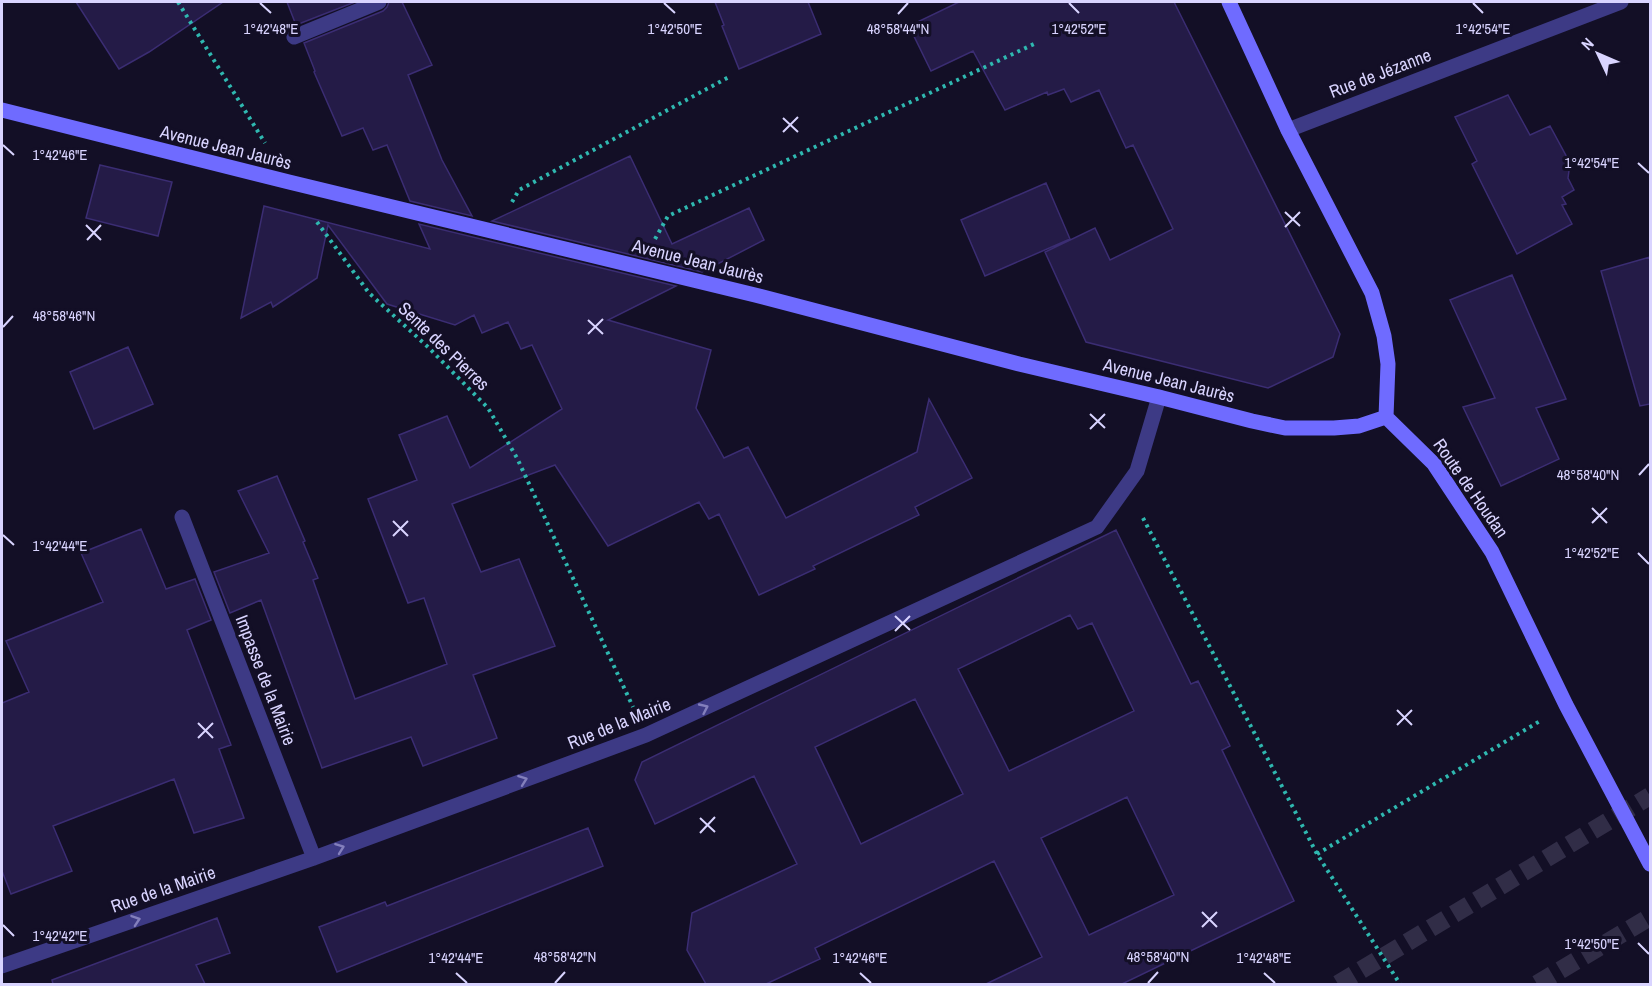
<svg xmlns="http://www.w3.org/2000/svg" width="1652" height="986" font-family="'Archivo Narrow',sans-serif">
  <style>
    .building { fill: #241b47; stroke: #3b2d73; stroke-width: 1.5; fill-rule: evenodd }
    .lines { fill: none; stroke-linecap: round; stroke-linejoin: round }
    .highway-tunnel { stroke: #312d47; stroke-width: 18; stroke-dasharray: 18 9; stroke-linecap: butt }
    .path { stroke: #2fb8b0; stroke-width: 4; stroke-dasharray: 3 4.5; stroke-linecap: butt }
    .lane { stroke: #3d3a85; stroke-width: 15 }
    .street { stroke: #3d3a85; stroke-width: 15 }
    .secondary { stroke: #6f6bff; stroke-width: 15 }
    .oneway { stroke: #837fbc }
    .ticks { fill: none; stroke: #d9d4ff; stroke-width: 2 }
    .labels { text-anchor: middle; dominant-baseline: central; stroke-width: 6; stroke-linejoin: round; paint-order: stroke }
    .street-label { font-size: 18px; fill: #d9d4ff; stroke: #130f26 }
    .ticks-label { font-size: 15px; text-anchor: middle; fill: #d9d4ff; stroke: #130f26; stroke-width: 6; stroke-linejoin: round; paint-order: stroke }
  </style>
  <rect width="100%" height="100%" fill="#130f26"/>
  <path class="building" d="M 76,2 L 223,2 L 149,52 L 119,69 Z
    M 287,2 L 355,2 L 296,25 Z
    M 389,2 L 402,2 L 432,65 L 408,75 L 442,160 L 472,216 L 410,201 L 387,145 L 373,150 L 363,128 L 342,136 L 314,72 L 315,71 L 304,43 L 383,11 L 387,7 Z
    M 715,2 L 808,2 L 821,34 L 739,69 L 722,26 L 724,25 Z
    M 959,2 L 1174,2 L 1340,334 L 1333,357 L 1268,388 L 1086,342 L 1045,252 L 1095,228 L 1110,260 L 1173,229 L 1133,145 L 1126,148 L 1099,90 L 1071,102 L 1064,89 L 1048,95 L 1047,92 L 1005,110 L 973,51 L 931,71 L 909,26 Z
    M 1508,95 L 1530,135 L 1550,126 L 1570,163 L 1568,178 L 1574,190 L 1562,197 L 1566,204 L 1562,205 L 1572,224 L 1517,254 L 1472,164 L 1477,161 L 1455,117 Z
    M 630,156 L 672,244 L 749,208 L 764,240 L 702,272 L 492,221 Z
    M 100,165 L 172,182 L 158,236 L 86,218 Z
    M 1046,183 L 1070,239 L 985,276 L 961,220 Z
    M 264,206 L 430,249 L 419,224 L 676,286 L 608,320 L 711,350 L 696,408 L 724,458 L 748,447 L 786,518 L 917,452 L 929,399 L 972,478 L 915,507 L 919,515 L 813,566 L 815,569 L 759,595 L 719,514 L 709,519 L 699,502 L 608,546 L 555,465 L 452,504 L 481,572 L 519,559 L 555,646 L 473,675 L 497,738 L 423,766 L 411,737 L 322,768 L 261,600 L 230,613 L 214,572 L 269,553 L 238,491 L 277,476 L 305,541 L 303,542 L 318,578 L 313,580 L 355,699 L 447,664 L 424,598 L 408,603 L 368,499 L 417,480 L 399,435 L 447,416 L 470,468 L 562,409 L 532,345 L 521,349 L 508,322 L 482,333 L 474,315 L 455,325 L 387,304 L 328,225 L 317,278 L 273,307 L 271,302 L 241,318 Z
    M 1650,257 L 1650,404 L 1640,406 L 1601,271 Z
    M 1512,275 L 1566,399 L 1536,408 L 1559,459 L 1501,486 L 1463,407 L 1495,398 L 1450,300 Z
    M 128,347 L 153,404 L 94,429 L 70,372 Z
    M 141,529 L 166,589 L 195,579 L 211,620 L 187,630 L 231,745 L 219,749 L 244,818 L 194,833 L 174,779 L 53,826 L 72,871 L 11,894 L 2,871 L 2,703 L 29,692 L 6,641 L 103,602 L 81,553 Z
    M 1116,530 L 1191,684 L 1198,681 L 1230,746 L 1222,750 L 1294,901 L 1122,984 L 986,984 L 1042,957 L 994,861 L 815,948 L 820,959 L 766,984 L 706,984 L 687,950 L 692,913 L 797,864 L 754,776 L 655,824 L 635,780 L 642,762 ZM 1070,615 L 1078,629 L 1092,623 L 1134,711 L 1009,771 L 958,669 ZM 915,699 L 963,794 L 861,844 L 815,747 ZM 1127,797 L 1174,895 L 1089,935 L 1041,838 Z
    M 588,828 L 603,866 L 337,972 L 319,927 L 385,902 L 387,906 Z
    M 217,918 L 230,953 L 196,965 L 205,984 L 53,984 L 52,980 Z"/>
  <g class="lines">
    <path class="highway-tunnel" d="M 1338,984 L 1650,796
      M 1537,984 L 1650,917"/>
    <path class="path" d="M 178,2 L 265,143
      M 512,202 L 519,190 L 729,77
      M 317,222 L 369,293 L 428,347 L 488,408 L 517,458 L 633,707
      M 655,239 L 668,216 L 1034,44
      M 1143,518 L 1317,854 L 1400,984
      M 1317,854 L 1540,721"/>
    <path class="lane" d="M 294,37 L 379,2"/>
    <path class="street" d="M 1288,130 L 1621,2
      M 182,517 L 314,858
      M 2,966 L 314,858 L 646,735 L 1097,527 L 1137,471 L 1159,397"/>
    <path class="secondary" d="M 1229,2 L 1288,130 L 1372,293 L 1384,336 L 1388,364 L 1386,417 L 1434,464 L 1492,552 L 1566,705 L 1650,864
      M 2,110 L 289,182 L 755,295 L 1019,364 L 1159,397 L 1252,421 L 1285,428 L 1334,428 L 1359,426 L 1386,417"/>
  </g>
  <defs><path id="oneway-chevron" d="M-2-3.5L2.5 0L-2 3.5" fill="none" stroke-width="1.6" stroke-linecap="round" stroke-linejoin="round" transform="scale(1.5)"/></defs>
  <g class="oneway">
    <use href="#oneway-chevron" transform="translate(704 708) rotate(-25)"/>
    <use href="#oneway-chevron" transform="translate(523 780) rotate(-20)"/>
    <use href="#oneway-chevron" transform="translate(340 848) rotate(-20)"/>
    <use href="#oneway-chevron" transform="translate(136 920) rotate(-19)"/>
  </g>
  <path class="ticks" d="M 260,3 L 271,13M 664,3 L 675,13M 1069,3 L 1079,13M 1473,3 L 1483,13M 898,14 L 908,3M 783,118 L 798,132M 783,132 L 798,117M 3,145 L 14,155M 1638,163 L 1649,173M 1285,212 L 1300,226M 86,225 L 101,240M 1285,227 L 1300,212M 87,240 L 101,225M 588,320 L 603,334M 3,327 L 13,316M 588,334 L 603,319M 1090,414 L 1105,428M 1090,429 L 1105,414M 1639,475 L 1649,464M 1592,508 L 1607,523M 393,521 L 408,536M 1592,523 L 1607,508M 3,535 L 14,545M 393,536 L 408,521M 1638,553 L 1649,564M 895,616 L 910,630M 895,631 L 910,616M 1397,710 L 1412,725M 198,723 L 213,738M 1397,725 L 1412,710M 198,738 L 213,723M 700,818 L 715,832M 700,833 L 715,817M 1202,912 L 1217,927M 3,925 L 14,936M 1202,927 L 1217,912M 1638,943 L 1649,954M 456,973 L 467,983M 860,973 L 871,983M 1264,973 L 1275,983M 555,983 L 565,972M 1148,983 L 1158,972"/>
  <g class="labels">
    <g class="street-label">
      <text transform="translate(1380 73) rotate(-21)">Rue de Jézanne</text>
      <text transform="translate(226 147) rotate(14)">Avenue Jean Jaurès</text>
      <text transform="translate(698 261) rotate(14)">Avenue Jean Jaurès</text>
      <text transform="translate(444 346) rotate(44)">Sente des Pierres</text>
      <text transform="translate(1169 380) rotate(14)">Avenue Jean Jaurès</text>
      <text transform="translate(1471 488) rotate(55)">Route de Houdan</text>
      <text transform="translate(266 680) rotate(69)">Impasse de la Mairie</text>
      <text transform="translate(619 723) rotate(-22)">Rue de la Mairie</text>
      <text transform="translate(163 889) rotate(-19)">Rue de la Mairie</text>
    </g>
  </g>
  <g class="ticks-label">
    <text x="271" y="34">1°42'48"E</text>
    <text x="675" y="34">1°42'50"E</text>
    <text x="1079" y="34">1°42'52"E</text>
    <text x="1483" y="34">1°42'54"E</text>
    <text x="898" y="34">48°58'44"N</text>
    <text x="60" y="160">1°42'46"E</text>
    <text x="1592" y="168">1°42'54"E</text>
    <text x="64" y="321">48°58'46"N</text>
    <text x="1588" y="480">48°58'40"N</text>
    <text x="60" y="551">1°42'44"E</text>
    <text x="1592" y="558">1°42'52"E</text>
    <text x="60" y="941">1°42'42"E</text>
    <text x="1592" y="949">1°42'50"E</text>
    <text x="565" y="962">48°58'42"N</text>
    <text x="1158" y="962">48°58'40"N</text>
    <text x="456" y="963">1°42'44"E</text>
    <text x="860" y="963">1°42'46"E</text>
    <text x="1264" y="963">1°42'48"E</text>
  </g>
  <rect width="1652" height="986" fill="none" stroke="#d9d4ff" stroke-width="6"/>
  <g transform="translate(1598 54) rotate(314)" stroke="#130f26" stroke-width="4.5" paint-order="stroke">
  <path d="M0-4.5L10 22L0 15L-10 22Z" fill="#d9d4ff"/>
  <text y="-9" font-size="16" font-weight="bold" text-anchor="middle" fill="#d9d4ff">N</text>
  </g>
</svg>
